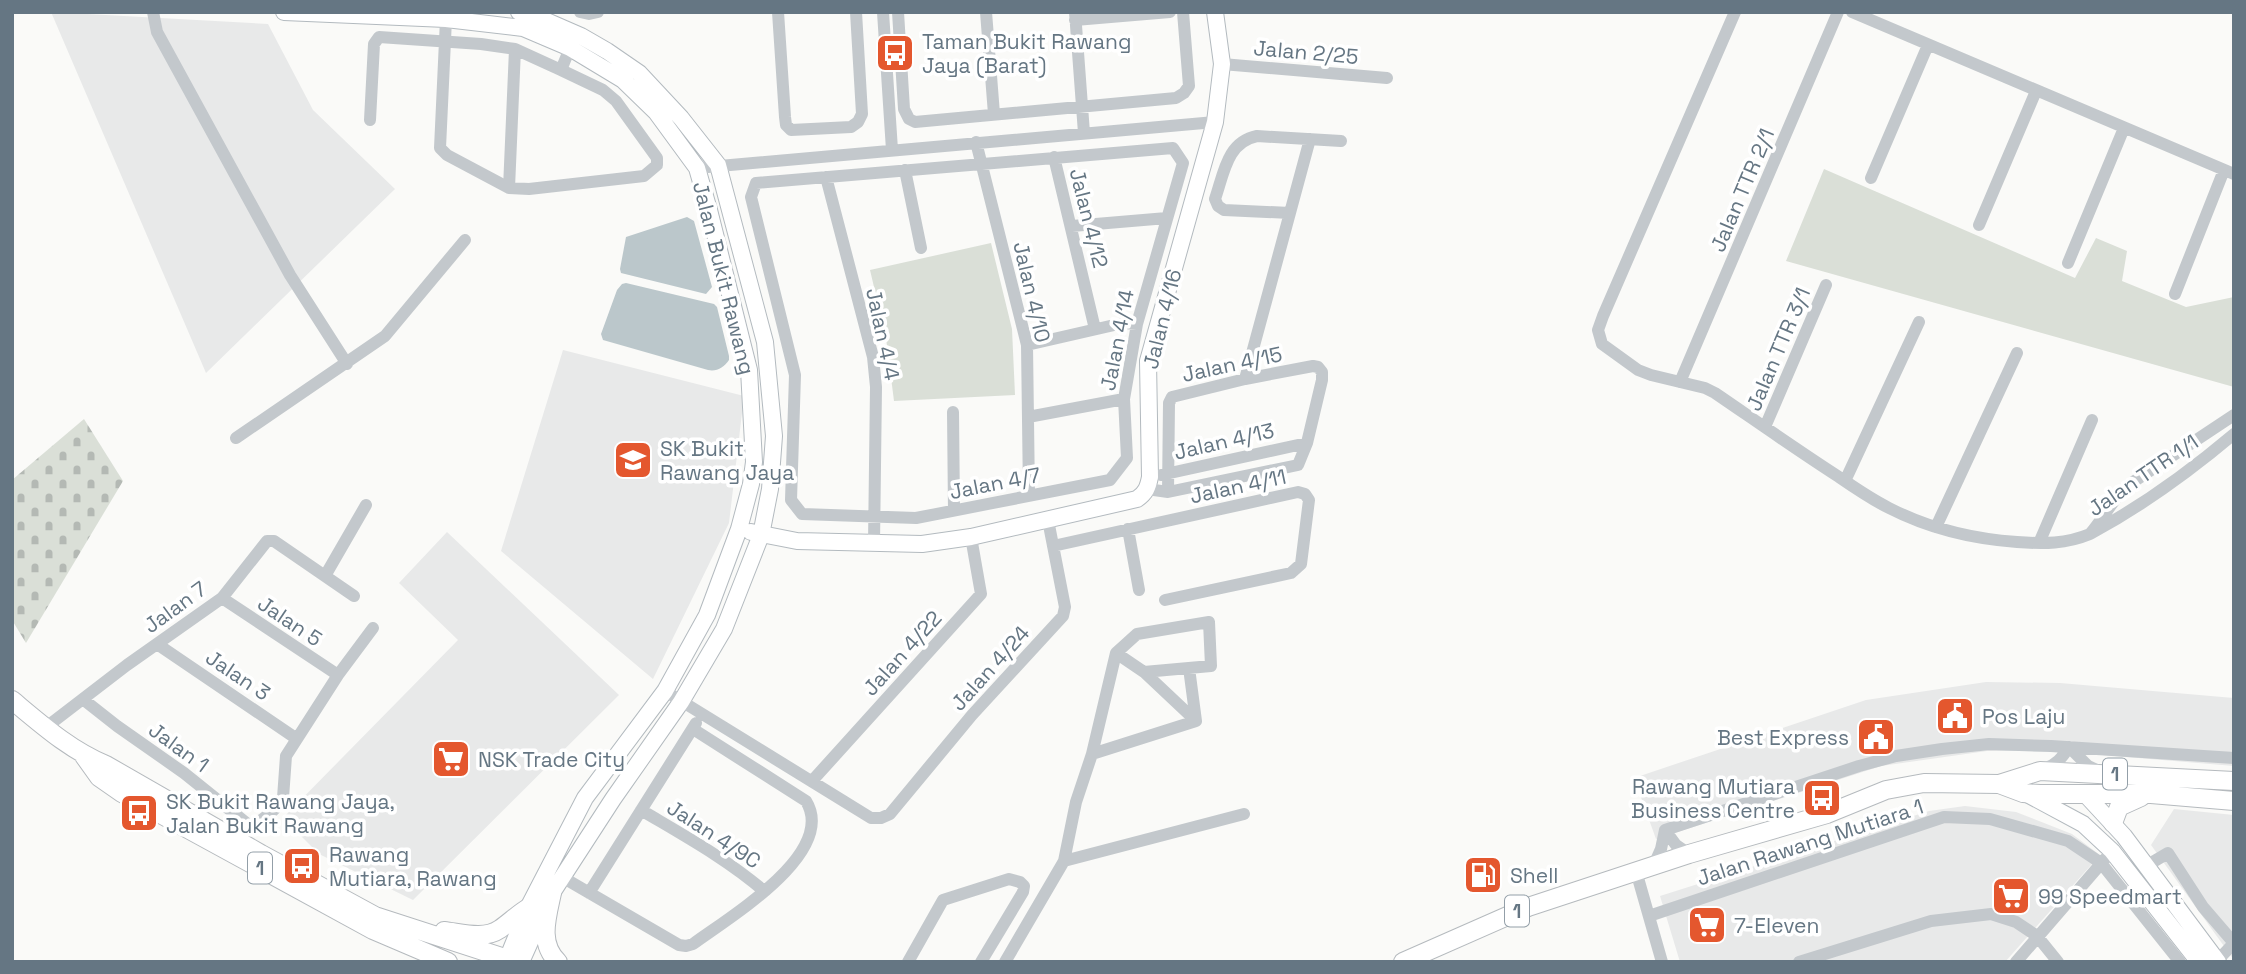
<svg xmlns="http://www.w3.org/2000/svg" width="2246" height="974" font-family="'Space Grotesk',sans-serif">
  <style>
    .built { fill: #e8e9e9 }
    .cemetery { fill: url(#cemetery-stones) }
    .green { fill: #dadfd7 }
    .water { fill: #bbc7cb }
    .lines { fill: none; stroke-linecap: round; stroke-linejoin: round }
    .secondary-casing { stroke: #b3babf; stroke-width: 18 }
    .primary-casing { stroke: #b5babe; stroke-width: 20 }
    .street { stroke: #c3c8cc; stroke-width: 12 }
    .secondary { stroke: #fff; stroke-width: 16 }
    .primary { stroke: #fff; stroke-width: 18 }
    .labels { text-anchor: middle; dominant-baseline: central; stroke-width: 7; stroke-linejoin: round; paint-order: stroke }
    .shield { fill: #fff; stroke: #939fa8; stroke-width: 2 }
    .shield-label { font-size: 19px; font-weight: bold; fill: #657683 }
    .poi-label { font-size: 21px; fill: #657683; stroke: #fff; text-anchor: start }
    .street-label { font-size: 21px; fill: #657683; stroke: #fff }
  </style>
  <defs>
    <pattern id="cemetery-stones" width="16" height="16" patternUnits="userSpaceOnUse" patternTransform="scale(1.75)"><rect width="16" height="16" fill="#dadfd7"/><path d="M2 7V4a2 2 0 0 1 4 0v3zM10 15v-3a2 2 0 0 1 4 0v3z" fill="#b4b9b4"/></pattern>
  </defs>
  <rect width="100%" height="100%" fill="#fafaf8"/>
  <path class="built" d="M 51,12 L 268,24 L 313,110 L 395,189 L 206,373 Z
    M 563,350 L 744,396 L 729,523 L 653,679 L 501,551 Z
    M 447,532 L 619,695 L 413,900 L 319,854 L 283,818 L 458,640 L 399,583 Z
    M 1986,682 L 2060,683 L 2234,698 L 2234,766 L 2054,751 L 1987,751 L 1881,766 L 1656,839 L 1634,778 L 1866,700 Z
    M 1965,806 L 2016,812 L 2072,834 L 2100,855 L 2005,962 L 1680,962 L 1660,896 L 1929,811 Z
    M 2174,809 L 2234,815 L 2234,960 L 2151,845 Z"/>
  <path class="cemetery" d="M 84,419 L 123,481 L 26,643 L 12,620 L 12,480 Z"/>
  <path class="green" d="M 1824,169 L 2075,278 L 2096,238 L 2127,251 L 2122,281 L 2186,307 L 2234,297 L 2234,387 L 1786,261 Z
    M 991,243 L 1012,329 L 1015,395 L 894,401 L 886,338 L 870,270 Z"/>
  <path class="water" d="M 687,217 L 694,221 L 712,287 L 706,294 L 621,273 L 620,269 L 626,237 Z
    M 626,283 L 714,304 L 717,307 L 729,356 L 729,360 C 724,367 717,372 708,370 L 603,340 L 601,334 L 617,290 L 622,284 Z"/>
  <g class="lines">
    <defs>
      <path id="secondary" d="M 284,12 L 446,19 L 523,28 L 570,48 L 623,80 L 656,112 L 697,168 L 709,210 L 749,370 L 754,462 L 751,484 L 739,529 L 707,615 L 665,691 L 585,798 L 528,908 L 506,962
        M 519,12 L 542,19 L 581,36 L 607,51 L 639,73 L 681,118 L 718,165 L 765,342 L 774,436 L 770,489 L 761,535 L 724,629 L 681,702 L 613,799 L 552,893 L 521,962
        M 751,532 L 797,541 L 922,544 L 971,537 L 1137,499 C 1146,493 1148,487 1150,477 L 1148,361 L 1215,122 L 1222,64 L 1215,12
        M 2029,795 L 2083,824 L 2112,851 L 2199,962
        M 2086,795 L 2124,836 L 2218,962"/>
      <path id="primary" d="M 12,700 C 42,725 70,750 106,765 L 261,854 L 375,916 L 517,962
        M 84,756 L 99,777 L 122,793 L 373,930 L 448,962
        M 1999,784 L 2023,793 L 2040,794 L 2151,794 L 2234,801
        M 2113,823 L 2119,807 L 2141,797
        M 552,893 C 547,917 538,943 558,962
        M 444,931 C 462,933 484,940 500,929 C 510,922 518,914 528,908
        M 1403,962 L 1528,907 L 1689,854 L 1827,814 L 1886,790 L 1924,783 L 1999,784 L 2040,771 L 2234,781"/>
    </defs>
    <use href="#secondary" class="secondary-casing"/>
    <use href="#primary" class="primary-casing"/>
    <path class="street" d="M 153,12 L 157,32 L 290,275 L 347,364
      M 580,12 L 589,14 L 598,12
      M 778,12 L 785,117 L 786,125 L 791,130 L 851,127 L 858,122 L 862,114 L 856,12
      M 883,12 L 892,150
      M 898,12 L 904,109 L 909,119 L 915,122 L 1176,98 L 1184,93 L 1189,86 L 1183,12
      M 986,12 L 994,114
      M 1075,12 L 1084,133
      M 1735,12 L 1603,316 L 1598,330 L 1602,344 L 1638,370 L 1651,375 L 1705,388 L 1715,393 C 1756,421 1797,450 1839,477 C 1855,488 1871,499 1889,508 C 1928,528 1973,539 2017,542 C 2044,544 2066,544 2090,534
      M 1852,12 L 2234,174
      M 446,19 L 440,148 L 447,155 L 509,188 L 529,189 L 644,176 L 657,165 L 657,158 L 616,101 L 603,90 L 561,70 L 570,48
      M 1075,20 L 1170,12
      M 1222,64 L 1387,78
      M 370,120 L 374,44 L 379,37 L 481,44 L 515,49 L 561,70
      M 976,142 L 1027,345 L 1029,495
      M 1173,148 L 1183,163 L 1137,324 L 1124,399 L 1127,458 L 1110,480 L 916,518 L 802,514 L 791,500 L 795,375 L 751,197 L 756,183 Z
      M 1054,157 L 1095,329
      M 697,168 L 1215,122
      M 905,170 L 921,248
      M 826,177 L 873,357 L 876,387 L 874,544
      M 1871,178 L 1928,45
      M 509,188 L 515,49
      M 1290,213 L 1224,210 L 1218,206 L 1215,199 C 1224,173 1227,142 1257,136 L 1341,141
      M 1979,225 L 2036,91
      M 1072,226 L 1167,218
      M 2068,263 L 2124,128
      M 2175,294 L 2224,170
      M 1027,345 L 1123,323 L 1137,324
      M 1245,379 L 1310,139
      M 1680,382 L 1838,12
      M 953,412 L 954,510
      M 2234,415 L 2127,486 C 2112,500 2104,518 2090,534 C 2142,506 2189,472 2234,434
      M 1028,417 L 1124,399
      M 1765,427 L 1826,285
      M 236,438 L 385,336 L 465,240
      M 1161,475 L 1307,443
      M 1845,481 L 1919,322
      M 1147,489 L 1168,492 L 1298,465 L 1307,443 L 1322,380 L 1322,372 L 1318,367 L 1313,366 L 1245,379 L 1172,397 L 1169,403 L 1168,492
      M 1936,527 L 2017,353
      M 1128,529 L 1139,590
      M 2039,543 L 2092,420
      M 1053,546 L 1298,492 L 1305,494 L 1309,500 L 1301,564 L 1291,573 L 1165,600
      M 325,576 L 366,505
      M 222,598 L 338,675
      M 157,644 L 297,739
      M 1144,672 L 1196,721
      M 665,691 L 871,818 L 881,818 L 890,814 L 972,715 L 1063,616 L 1065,607 L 1048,520
      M 84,700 L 117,726 L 184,773 L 250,826
      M 45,728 L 127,665 L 222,598 L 267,541 L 274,541 L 354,596
      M 2069,747 L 2088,766 L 2101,772
      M 1092,754 L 1196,721 L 1189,668
      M 2044,769 C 2056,765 2062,758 2069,747
      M 812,781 L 981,594 L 971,537
      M 641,810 C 683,835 727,859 764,891
      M 1665,830 L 1859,766 L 1896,756 L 1942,749 L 1989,744 L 2051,746 L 2234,758
      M 1665,830 L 1676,845 L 1689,854
      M 236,833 C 255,825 272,816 283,798 L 286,756 L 338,675 L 373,628
      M 1064,861 L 1244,814
      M 1654,865 L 1661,849 L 1665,830
      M 2146,866 L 2168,853 L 2203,907 L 2234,943 L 2217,961
      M 1636,871 L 1662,962
      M 562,877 L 679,945 L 686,946 L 693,944 C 728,918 838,853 806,801 L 693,729
      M 589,893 L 696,723
      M 1649,916 L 1944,817 L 1990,819 L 2068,841 L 2101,863 L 2180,962
      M 908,962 L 943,900 L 1009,879 L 1020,882 L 1024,886 L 1023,892 L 981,962
      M 1005,962 L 1064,861 L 1076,802 L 1092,754 L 1116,653 L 1137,634 L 1209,622 L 1211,666 L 1144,672 L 1116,653
      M 1799,962 L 1931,921 L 1991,914 L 2016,922 L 2037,936 L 2058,962
      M 2016,962 L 2105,859"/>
    <use href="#secondary" class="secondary"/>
    <use href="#primary" class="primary"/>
  </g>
  <defs>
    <symbol id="bus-square" viewBox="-11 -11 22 22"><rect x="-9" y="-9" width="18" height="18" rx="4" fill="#e4572e" stroke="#fff"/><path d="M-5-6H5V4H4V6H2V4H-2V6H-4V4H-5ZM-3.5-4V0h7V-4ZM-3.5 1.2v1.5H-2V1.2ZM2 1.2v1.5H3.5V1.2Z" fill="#fff"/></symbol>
    <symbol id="school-square" viewBox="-11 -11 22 22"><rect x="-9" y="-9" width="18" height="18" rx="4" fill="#e4572e" stroke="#fff"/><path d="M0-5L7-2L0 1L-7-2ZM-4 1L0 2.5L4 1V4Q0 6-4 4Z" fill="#fff"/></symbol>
    <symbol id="civic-square" viewBox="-11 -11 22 22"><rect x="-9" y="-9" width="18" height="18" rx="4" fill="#e4572e" stroke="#fff"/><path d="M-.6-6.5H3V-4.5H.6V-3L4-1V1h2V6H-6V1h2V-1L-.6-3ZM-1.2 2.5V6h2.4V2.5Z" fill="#fff"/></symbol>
    <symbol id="supermarket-square" viewBox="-11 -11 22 22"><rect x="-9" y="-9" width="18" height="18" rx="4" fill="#e4572e" stroke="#fff"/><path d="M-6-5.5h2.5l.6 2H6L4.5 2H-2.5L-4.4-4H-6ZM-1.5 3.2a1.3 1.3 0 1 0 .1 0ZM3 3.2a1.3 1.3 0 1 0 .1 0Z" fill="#fff"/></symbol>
    <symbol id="fuel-square" viewBox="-11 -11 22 22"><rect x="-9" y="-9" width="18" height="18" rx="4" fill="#e4572e" stroke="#fff"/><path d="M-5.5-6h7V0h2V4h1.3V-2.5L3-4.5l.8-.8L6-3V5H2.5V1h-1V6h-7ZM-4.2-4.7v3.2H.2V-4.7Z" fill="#fff"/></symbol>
  </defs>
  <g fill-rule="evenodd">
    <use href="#bus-square" x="873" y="31" width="44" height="44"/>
    <use href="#school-square" x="611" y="438" width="44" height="44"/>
    <use href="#civic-square" x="1933" y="694" width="44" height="44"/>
    <use href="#civic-square" x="1854" y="715" width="44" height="44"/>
    <use href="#supermarket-square" x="429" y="737" width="44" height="44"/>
    <use href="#bus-square" x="1800" y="776" width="44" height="44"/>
    <use href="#bus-square" x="117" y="791" width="44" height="44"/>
    <use href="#bus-square" x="280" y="844" width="44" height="44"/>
    <use href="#fuel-square" x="1461" y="853" width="44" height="44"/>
    <use href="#supermarket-square" x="1989" y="874" width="44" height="44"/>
    <use href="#supermarket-square" x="1685" y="903" width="44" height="44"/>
  </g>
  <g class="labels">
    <g class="shield">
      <rect x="2103" y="758.5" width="24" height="31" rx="5"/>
      <rect x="248" y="852.5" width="24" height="31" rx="5"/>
      <rect x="1505" y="895.5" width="24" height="31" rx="5"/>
    </g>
    <g class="shield-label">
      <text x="2115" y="774">1</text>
      <text x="260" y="868">1</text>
      <text x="1517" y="911">1</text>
    </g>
    <g class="poi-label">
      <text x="922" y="41">Taman Bukit Rawang<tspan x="922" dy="24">Jaya (Barat)</tspan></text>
      <text x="660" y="448">SK Bukit<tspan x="660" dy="24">Rawang Jaya</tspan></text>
      <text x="1982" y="716">Pos Laju</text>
      <text x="1849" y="737" text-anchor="end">Best Express</text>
      <text x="478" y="759">NSK Trade City</text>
      <text x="1795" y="786" text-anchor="end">Rawang Mutiara<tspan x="1795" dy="24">Business Centre</tspan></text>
      <text x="166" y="801">SK Bukit Rawang Jaya,<tspan x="166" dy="24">Jalan Bukit Rawang</tspan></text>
      <text x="329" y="854">Rawang<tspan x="329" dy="24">Mutiara, Rawang</tspan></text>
      <text x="1510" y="875">Shell</text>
      <text x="2038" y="896">99 Speedmart</text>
      <text x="1734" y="925">7-Eleven</text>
    </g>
    <g class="street-label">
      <text transform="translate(1306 52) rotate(5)">Jalan 2/25</text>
      <text transform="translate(1742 190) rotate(-67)">Jalan TTR 2/1</text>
      <text transform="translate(1089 218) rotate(76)">Jalan 4/12</text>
      <text transform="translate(724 278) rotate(76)">Jalan Bukit Rawang</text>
      <text transform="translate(1032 292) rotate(77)">Jalan 4/10</text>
      <text transform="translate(1162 319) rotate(-76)">Jalan 4/16</text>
      <text transform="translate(883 334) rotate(78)">Jalan 4/4</text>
      <text transform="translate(1117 340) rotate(-79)">Jalan 4/14</text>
      <text transform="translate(1778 349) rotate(-67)">Jalan TTR 3/1</text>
      <text transform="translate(1232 364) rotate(-12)">Jalan 4/15</text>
      <text transform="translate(1224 441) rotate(-13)">Jalan 4/13</text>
      <text transform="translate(2143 475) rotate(-34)">Jalan TTR 1/1</text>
      <text transform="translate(995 483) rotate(-11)">Jalan 4/7</text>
      <text transform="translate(1238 486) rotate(-12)">Jalan 4/11</text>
      <text transform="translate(175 607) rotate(-36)">Jalan 7</text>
      <text transform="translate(290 621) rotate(34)">Jalan 5</text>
      <text transform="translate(902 653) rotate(-48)">Jalan 4/22</text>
      <text transform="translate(990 668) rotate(-48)">Jalan 4/24</text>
      <text transform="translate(238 675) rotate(34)">Jalan 3</text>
      <text transform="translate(179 747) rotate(36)">Jalan 1</text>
      <text transform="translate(714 834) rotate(33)">Jalan 4/9C</text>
      <text transform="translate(1810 842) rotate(-18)">Jalan Rawang Mutiara 1</text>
    </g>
  </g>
  <rect width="2246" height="974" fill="none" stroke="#657683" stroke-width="28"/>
</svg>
